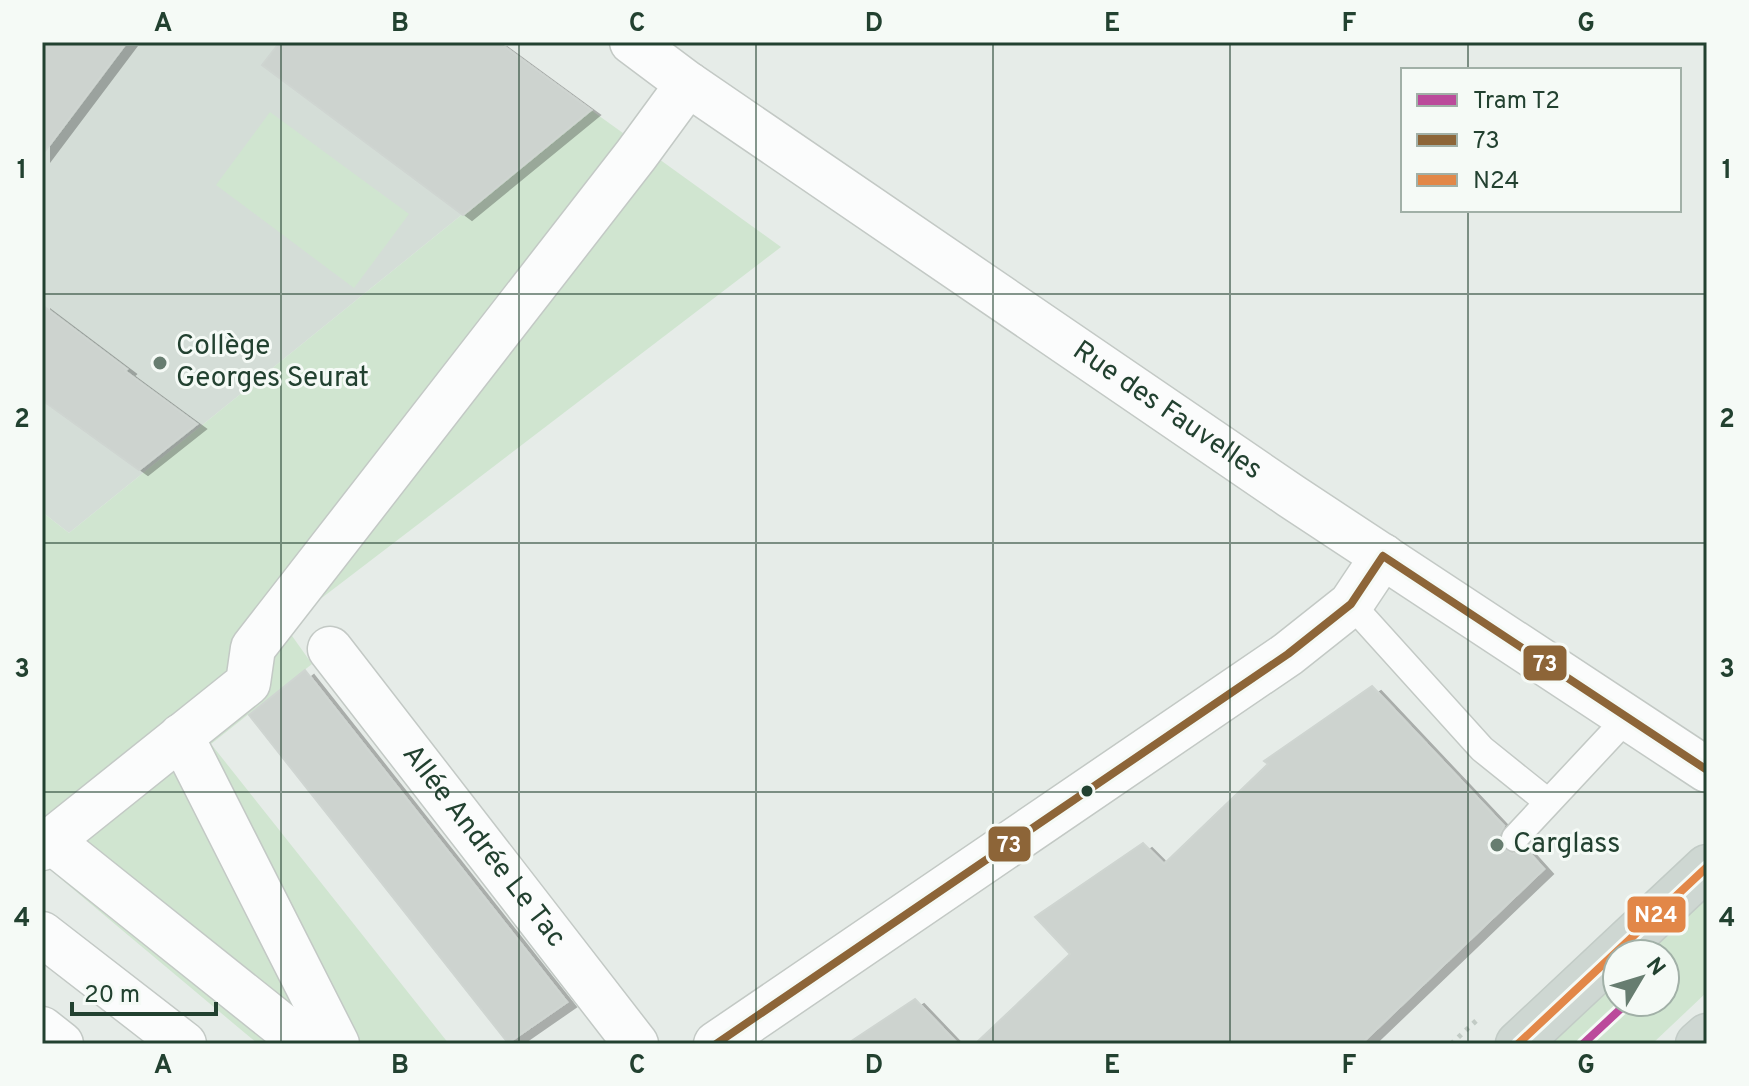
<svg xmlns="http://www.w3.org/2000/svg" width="1749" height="1086" font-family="Overpass,sans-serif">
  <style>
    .built { fill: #d4ddd7 }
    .green { fill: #d0e5d0 }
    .building { fill: #cdd3cf; stroke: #cfd5d1; stroke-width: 2; filter: url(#shadow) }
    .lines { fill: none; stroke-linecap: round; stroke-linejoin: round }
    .lane-casing { stroke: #c3c9c5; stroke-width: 29 }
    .street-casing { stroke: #c3c9c5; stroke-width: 47 }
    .primary-casing { stroke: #c2cbc6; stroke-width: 47 }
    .path { stroke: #c2cbc5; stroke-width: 5; stroke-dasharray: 4 6; stroke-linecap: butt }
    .lane { stroke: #fbfcfc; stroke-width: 26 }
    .street { stroke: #fbfcfc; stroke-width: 44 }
    .primary { stroke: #ced7d2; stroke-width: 44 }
    .bus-1-casing { stroke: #f5faf6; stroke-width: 14 }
    .bus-2-casing { stroke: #f5faf6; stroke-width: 14 }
    .bus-1 { stroke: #8d6538; stroke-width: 8 }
    .bus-2 { stroke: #e28748; stroke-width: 8 }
    .tram-1-casing { stroke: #f5faf6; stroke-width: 14 }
    .tram-1 { stroke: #bb4a9b; stroke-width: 8 }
    .grid { fill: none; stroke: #224130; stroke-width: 2; stroke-opacity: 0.55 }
    .poi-dot { fill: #677d70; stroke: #f5faf6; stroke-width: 3 }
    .bus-dot { fill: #224130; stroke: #f5faf6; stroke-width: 3 }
    .labels { text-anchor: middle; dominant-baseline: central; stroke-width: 6; stroke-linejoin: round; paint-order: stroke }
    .poi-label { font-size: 28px; fill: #224130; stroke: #f5faf6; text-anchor: start }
    .street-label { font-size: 28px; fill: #224130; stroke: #f5faf6 }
    .line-badge { stroke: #f5faf6; stroke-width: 3 }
    .badge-label { font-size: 22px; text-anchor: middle; font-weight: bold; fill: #fff }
    .neatline { fill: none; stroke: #224130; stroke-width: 3 }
    .grid-label { font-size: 26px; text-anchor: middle; font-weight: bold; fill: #224130 }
  </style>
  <defs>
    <filter id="shadow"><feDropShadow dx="9" dy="5" stdDeviation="0" flood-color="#0004"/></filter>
  </defs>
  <rect width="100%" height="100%" fill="#e6ece8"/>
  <path class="built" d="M 42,42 L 498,42 L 591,110 L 69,533 L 42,512 Z"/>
  <path class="green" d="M 591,110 L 781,247 L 285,626 L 312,664 L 211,744 L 449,1044 L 258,1044 L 42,863 L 42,512 L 69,533 Z
    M 270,112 L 409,214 L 354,288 L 216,185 Z
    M 1707,895 L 1707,992 L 1652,1044 L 1550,1044 L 1617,980 L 1617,1002 L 1665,1002 L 1665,954 L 1645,954 Z"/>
  <path class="building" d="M 42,42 L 127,42 L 42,155 Z
    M 280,42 L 498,42 L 591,110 L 463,215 L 262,65 Z
    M 42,305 L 127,369 L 125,371 L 197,424 L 139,470 L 42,400 Z
    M 305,670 L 567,1002 L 508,1043 L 249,715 Z
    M 1372,686 L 1504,826 L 1499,835 L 1504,849 L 1512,854 L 1526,849 L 1544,869 L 1361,1044 L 975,1044 L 1070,954 L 1035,917 L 1143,843 L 1164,864 L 1268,764 L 1264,761 Z
    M 915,999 L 958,1044 L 847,1044 Z"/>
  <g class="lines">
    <defs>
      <path id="lane" d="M 1351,604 L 1482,749 L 1548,802
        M 1515,838 L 1628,717"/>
      <g id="street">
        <path id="s1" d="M 632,42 L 688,84 L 1291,496 L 1707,770"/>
        <path id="s2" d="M 330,649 L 636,1044"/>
        <path d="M 181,736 L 337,1044"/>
        <path d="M 51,841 L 305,1044"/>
        <path d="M 42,848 L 248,683 L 253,648 L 636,155 L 688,84"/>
        <path d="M 42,934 L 184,1044"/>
        <path d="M 42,1029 L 61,1044"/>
        <path d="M 716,1044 L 1288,654 L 1351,604 L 1383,556"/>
      </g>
      <path id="primary" d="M 1518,1044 L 1707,867
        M 1698,1044 L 1707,1036"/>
    </defs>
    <use href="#lane" class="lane-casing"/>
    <use href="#street" class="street-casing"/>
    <use href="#primary" class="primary-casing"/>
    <path class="path" d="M 1451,1044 L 1477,1020"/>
    <use href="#lane" class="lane"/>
    <use href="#street" class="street"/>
    <use href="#primary" class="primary"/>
    <defs>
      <path id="bus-1" d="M 1383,556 L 1707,770
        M 716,1044 L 1288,654 L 1351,604 L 1383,556"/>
      <path id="bus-2" d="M 1518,1044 L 1707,867"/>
    </defs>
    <use href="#bus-1" class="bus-1-casing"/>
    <use href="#bus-2" class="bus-2-casing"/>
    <use href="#bus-1" class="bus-1"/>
    <use href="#bus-2" class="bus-2"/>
    <defs>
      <path id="tram-1" d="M 1583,1044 L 1628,1002"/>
    </defs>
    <use href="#tram-1" class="tram-1-casing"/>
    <use href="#tram-1" class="tram-1"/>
  </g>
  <path class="grid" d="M 281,42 L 281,1044M 519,42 L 519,1044M 756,42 L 756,1044M 993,42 L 993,1044M 1230,42 L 1230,1044M 1468,42 L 1468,70M 1468,210 L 1468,1044M 42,294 L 1707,294M 42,543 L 1707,543M 42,792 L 1707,792"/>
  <g class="poi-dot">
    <circle cx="160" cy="363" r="8"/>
    <circle cx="1497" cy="845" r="8"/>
  </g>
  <circle class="bus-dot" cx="1087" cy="791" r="7"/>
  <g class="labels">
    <g class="poi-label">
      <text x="176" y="347">Collège<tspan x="176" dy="32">Georges Seurat</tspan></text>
      <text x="1513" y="845">Carglass</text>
    </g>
    <g class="street-label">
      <text stroke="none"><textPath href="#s1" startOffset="650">Rue des Fauvelles</textPath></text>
      <text stroke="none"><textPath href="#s2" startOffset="250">Allée Andrée Le Tac</textPath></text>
    </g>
  </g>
  <g class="line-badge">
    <rect x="1522" y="644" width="46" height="38" rx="8" fill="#8d6538"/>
    <rect x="987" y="825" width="45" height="38" rx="8" fill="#8d6538"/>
    <rect x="1626" y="895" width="61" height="39" rx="8" fill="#e28748"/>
  </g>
  <g class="badge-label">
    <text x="1545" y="671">73</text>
    <text x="1009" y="852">73</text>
    <text x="1656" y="922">N24</text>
  </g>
  <rect width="1749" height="1086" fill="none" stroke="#f5faf6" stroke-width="88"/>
  <rect x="1401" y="68" width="280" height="144" fill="#f5faf6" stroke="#a1b0a7" stroke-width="2"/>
  <rect x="1417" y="94" width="40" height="12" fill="#bb4a9b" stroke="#a1b0a7" stroke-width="2"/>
  <text x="1473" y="108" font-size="24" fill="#224130">Tram T2</text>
  <rect x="1417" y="134" width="40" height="12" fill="#8d6538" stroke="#a1b0a7" stroke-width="2"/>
  <text x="1473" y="148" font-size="24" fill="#224130">73</text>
  <rect x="1417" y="174" width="40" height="12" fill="#e28748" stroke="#a1b0a7" stroke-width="2"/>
  <text x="1473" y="188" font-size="24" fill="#224130">N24</text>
  <g transform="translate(1641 978) rotate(52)"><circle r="38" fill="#f5faf6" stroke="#a1b0a7" stroke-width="2"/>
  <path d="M0-6L14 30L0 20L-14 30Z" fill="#677d70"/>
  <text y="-12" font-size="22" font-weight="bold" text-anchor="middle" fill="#224130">N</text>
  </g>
  <path d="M72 1002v12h144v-12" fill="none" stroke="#224130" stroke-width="4"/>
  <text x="84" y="1002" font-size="24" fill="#224130" stroke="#f5faf6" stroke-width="6" paint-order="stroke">20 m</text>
  <rect x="44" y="44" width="1661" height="998" class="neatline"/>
  <g class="grid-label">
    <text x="163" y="31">A</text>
    <text x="400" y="31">B</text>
    <text x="637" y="31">C</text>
    <text x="874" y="31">D</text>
    <text x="1112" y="31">E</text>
    <text x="1349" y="31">F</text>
    <text x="1586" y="31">G</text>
    <text x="22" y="178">1</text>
    <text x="1727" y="178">1</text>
    <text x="22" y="427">2</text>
    <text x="1727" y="427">2</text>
    <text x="22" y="677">3</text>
    <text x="1727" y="677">3</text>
    <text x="22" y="926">4</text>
    <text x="1727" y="926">4</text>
    <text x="163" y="1073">A</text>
    <text x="400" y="1073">B</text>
    <text x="637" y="1073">C</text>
    <text x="874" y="1073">D</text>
    <text x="1112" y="1073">E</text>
    <text x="1349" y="1073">F</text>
    <text x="1586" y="1073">G</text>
  </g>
</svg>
